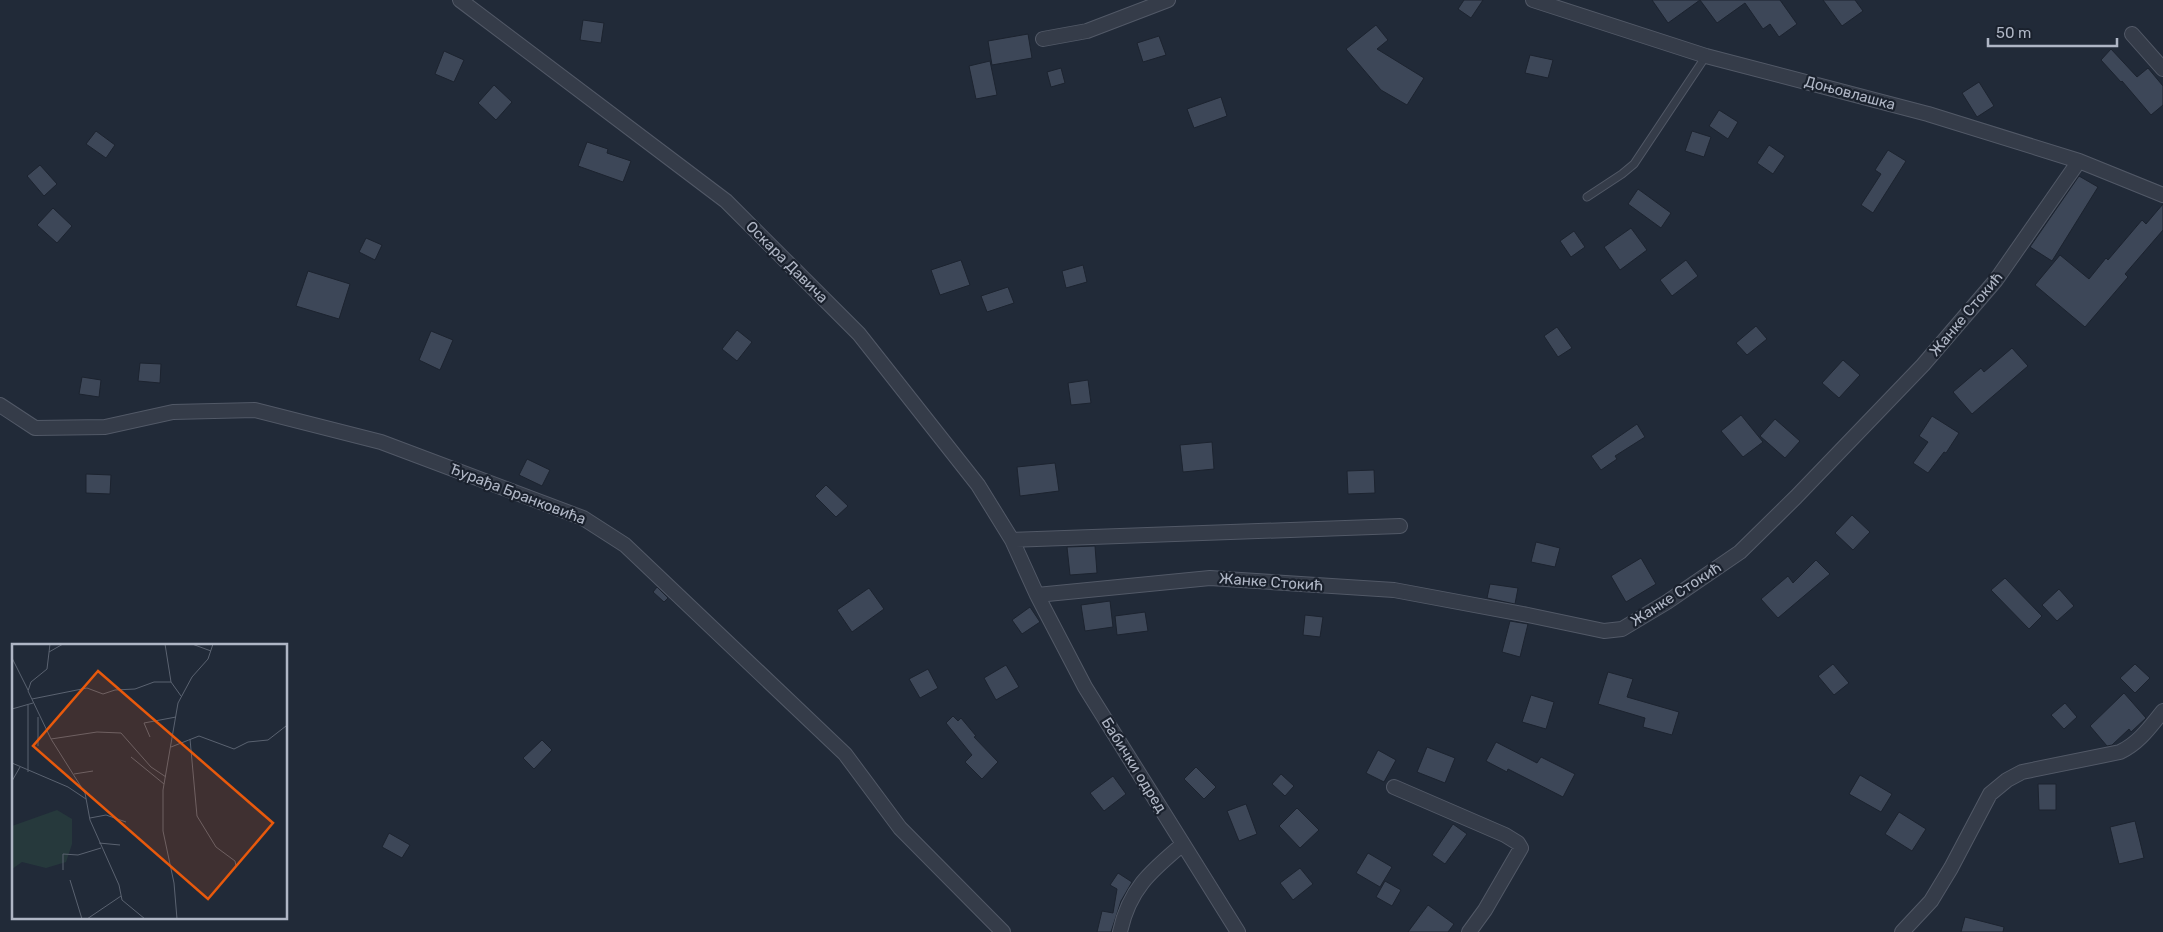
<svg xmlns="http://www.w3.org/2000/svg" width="2163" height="932" font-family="Rubik,sans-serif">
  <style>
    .building { fill: #3d4758; stroke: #1c232f }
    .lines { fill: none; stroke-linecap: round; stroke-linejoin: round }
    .service-casing { stroke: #525967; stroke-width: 9 }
    .minor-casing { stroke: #525967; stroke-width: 16 }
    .service { stroke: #353c49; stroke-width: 7 }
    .minor { stroke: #353c49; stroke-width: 14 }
    .labels { text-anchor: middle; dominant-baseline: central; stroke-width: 4.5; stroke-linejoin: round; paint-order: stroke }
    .street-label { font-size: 15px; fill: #afb6c5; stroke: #1a212d }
    .inset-road { fill: none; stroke: #5a6270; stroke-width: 1 }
    .view { fill: #e8590c; fill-opacity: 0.15; stroke: #e8590c; stroke-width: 2.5 }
    .inset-edge { fill: none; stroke: #afb6c5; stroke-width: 2.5 }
  </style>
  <rect width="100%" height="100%" fill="#212a38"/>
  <path class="building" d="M 1464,0 L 1483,0 L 1471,18 L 1458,9 Z
    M 1652,0 L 1780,0 L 1797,24 L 1779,37 L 1770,24 L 1763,29 L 1745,3 L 1717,23 L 1700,0 L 1668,23 Z
    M 1823,0 L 1855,0 L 1863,11 L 1842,26 Z
    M 583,20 L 604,23 L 601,43 L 580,40 Z
    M 1376,25 L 1388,40 L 1377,49 L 1424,78 L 1407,105 L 1381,90 L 1346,49 Z
    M 1028,34 L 1032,58 L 992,65 L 988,41 Z
    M 1159,36 L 1166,55 L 1143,62 L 1137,43 Z
    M 2111,49 L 2137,77 L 2148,68 L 2163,86 L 2163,105 L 2151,115 L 2122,81 L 2121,82 L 2101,60 Z
    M 444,51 L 464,60 L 454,82 L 435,74 Z
    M 1530,55 L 1553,60 L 1548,78 L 1525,73 Z
    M 990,61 L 997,95 L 976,99 L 969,66 Z
    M 1061,68 L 1065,83 L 1051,87 L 1047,72 Z
    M 1979,82 L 1994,106 L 1977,117 L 1962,93 Z
    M 494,85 L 512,102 L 496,120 L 478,103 Z
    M 1221,97 L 1227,116 L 1194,128 L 1187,109 Z
    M 1719,110 L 1738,122 L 1728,139 L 1709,126 Z
    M 96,131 L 115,145 L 106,158 L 86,144 Z
    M 1692,131 L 1711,137 L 1704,157 L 1685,151 Z
    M 587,142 L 608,149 L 607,153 L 631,161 L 623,182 L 578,166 Z
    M 1769,145 L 1785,156 L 1773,174 L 1757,163 Z
    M 1888,150 L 1906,161 L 1873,213 L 1861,205 L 1881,174 L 1875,170 Z
    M 40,165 L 57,184 L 44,196 L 27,176 Z
    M 2079,176 L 2098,187 L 2052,261 L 2030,247 Z
    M 1638,189 L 1671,213 L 1661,228 L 1628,204 Z
    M 2163,204 L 2163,230 L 2125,274 L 2128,277 L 2085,327 L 2035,285 L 2060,255 L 2089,279 L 2106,258 L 2108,260 L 2142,220 L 2146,224 Z
    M 53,208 L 72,226 L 57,243 L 37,225 Z
    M 1631,228 L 1647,250 L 1620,270 L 1604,247 Z
    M 1574,231 L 1585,247 L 1571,257 L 1560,241 Z
    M 366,238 L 382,245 L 375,260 L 359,252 Z
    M 961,260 L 970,285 L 940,295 L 931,270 Z
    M 1686,260 L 1698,276 L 1672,296 L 1660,280 Z
    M 1083,265 L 1087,282 L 1066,288 L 1062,271 Z
    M 308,271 L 350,284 L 339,319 L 296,306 Z
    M 1008,287 L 1014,303 L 987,312 L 981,296 Z
    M 1756,326 L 1767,339 L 1747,355 L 1736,343 Z
    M 1557,327 L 1572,348 L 1558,357 L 1544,336 Z
    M 737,330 L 752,342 L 737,361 L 722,349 Z
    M 431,331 L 453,340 L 440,370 L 419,360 Z
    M 2012,348 L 2028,366 L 1972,414 L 1953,392 L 1981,368 L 1984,372 Z
    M 1843,360 L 1860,375 L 1839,398 L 1822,383 Z
    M 140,363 L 161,364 L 160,383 L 138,381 Z
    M 82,377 L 101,380 L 99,397 L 79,394 Z
    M 1088,380 L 1091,403 L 1071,405 L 1068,383 Z
    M 1741,415 L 1763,442 L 1743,457 L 1721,431 Z
    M 1932,416 L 1959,433 L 1946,453 L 1944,452 L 1928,473 L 1913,463 L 1928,442 L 1919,436 Z
    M 1775,419 L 1800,441 L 1785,458 L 1760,436 Z
    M 1637,424 L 1645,437 L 1615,456 L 1617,459 L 1601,470 L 1591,456 Z
    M 1212,442 L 1214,469 L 1183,472 L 1180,445 Z
    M 527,459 L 550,470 L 542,486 L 519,475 Z
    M 1055,463 L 1059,491 L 1020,496 L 1017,467 Z
    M 1374,470 L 1375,493 L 1348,494 L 1347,471 Z
    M 86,474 L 111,475 L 110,494 L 86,493 Z
    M 826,485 L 848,506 L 836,517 L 815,496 Z
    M 1852,515 L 1870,532 L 1853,550 L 1835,533 Z
    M 1536,542 L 1560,548 L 1555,567 L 1531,562 Z
    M 1095,546 L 1097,573 L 1070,575 L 1067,547 Z
    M 1641,558 L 1656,584 L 1626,602 L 1611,576 Z
    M 1816,560 L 1830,574 L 1778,618 L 1761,599 L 1788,576 L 1793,583 Z
    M 2005,578 L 2042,616 L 2029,629 L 1991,590 Z
    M 1490,584 L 1518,588 L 1515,604 L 1487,598 Z
    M 657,587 L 668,598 L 664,602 L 653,592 Z
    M 869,588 L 884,609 L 852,632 L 837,610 Z
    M 2059,589 L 2074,606 L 2057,621 L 2042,605 Z
    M 1110,601 L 1113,627 L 1085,631 L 1081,605 Z
    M 1030,607 L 1040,622 L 1022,634 L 1012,620 Z
    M 1145,612 L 1148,631 L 1117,635 L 1115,616 Z
    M 1305,615 L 1323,617 L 1320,637 L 1303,635 Z
    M 1510,621 L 1528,624 L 1520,657 L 1502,652 Z
    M 1833,664 L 1849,683 L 1834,695 L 1818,676 Z
    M 2135,664 L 2150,678 L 2135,693 L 2120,678 Z
    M 1006,665 L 1019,687 L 996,700 L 984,678 Z
    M 928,669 L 938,688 L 920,698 L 909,679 Z
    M 1608,672 L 1633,679 L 1627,697 L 1679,712 L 1672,735 L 1643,727 L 1645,718 L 1598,704 Z
    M 2124,693 L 2146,718 L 2131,732 L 2129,729 L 2112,745 L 2107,746 L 2090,726 Z
    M 1531,695 L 1554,702 L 1546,729 L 1522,722 Z
    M 2065,703 L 2077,717 L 2064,729 L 2051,715 Z
    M 953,716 L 958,721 L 961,718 L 976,736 L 974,737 L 998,762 L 982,779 L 965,762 L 972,755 L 946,723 Z
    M 542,740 L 552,750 L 534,769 L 523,758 Z
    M 1496,742 L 1537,763 L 1541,757 L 1575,774 L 1563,797 L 1508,769 L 1507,772 L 1486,761 Z
    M 1427,747 L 1455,758 L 1445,783 L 1417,772 Z
    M 1378,750 L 1396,760 L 1384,782 L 1366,773 Z
    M 1196,767 L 1216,787 L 1204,799 L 1184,779 Z
    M 1281,774 L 1294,786 L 1285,796 L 1272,784 Z
    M 1860,775 L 1892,794 L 1881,812 L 1849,794 Z
    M 1113,776 L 1126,794 L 1104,811 L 1090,793 Z
    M 2038,784 L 2056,784 L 2056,810 L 2039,810 Z
    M 1246,804 L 1257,834 L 1239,841 L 1227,811 Z
    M 1297,808 L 1319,830 L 1300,848 L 1279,826 Z
    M 1899,812 L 1926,829 L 1912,851 L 1885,834 Z
    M 2135,821 L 2144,858 L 2119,864 L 2110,827 Z
    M 1453,824 L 1467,834 L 1445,864 L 1432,855 Z
    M 389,833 L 410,845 L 402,858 L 382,847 Z
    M 1368,853 L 1392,867 L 1380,887 L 1356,873 Z
    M 1300,868 L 1313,884 L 1293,900 L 1280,883 Z
    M 1118,873 L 1132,882 L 1121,901 L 1111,932 L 1097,932 L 1102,911 L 1113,913 L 1117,889 L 1110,885 Z
    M 1385,881 L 1401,890 L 1392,906 L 1376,897 Z
    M 1428,905 L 1454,924 L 1448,932 L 1408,932 Z
    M 1965,917 L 2004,927 L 2003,932 L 1961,932 Z"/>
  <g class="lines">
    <defs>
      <path id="service" d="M 1587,197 L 1622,174 L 1634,164 L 1706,56"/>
      <path id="minor" d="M 460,0 L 726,201 L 859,334 L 978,485 L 1012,540 L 1037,595 L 1085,687 L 1238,932
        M 1533,0 L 1706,56 L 1928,114 L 2079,161 L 2163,195
        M 2132,34 L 2163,69
        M 1043,39 L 1087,31 L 1168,0
        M 0,405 L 35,428 L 105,427 L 173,412 L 255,410 L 381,442 L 583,518 L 625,545 L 845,754 L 900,828 L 1003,932
        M 1012,540 L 1400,526
        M 1037,595 L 1210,578 L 1394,590 L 1528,615 L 1604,631 L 1622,629 L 1667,602 L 1740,552 L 1796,497 L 1923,365 L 1996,280 L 2079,161
        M 1394,787 L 1505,835 L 1518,843 L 1521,848 L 1485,910 L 1469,932
        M 1120,932 C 1129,889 1151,871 1183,844
        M 1902,932 L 1931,901 L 1951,868 L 1990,794 L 2007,780 L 2022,772 L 2120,752 C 2139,743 2150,727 2163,711"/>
    </defs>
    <use href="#service" class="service-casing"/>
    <use href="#minor" class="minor-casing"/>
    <use href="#service" class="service"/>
    <use href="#minor" class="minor"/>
  </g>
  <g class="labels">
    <g class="street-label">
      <text transform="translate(1850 93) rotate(15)">Доњовлашка</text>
      <text transform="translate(787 262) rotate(45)">Оскара Давича</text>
      <text transform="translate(1966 314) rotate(-50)">Жанке Стокић</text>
      <text transform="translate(518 494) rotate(21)">Ђурађа Бранковића</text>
      <text transform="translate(1271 582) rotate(4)">Жанке Стокић</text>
      <text transform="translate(1676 594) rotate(-33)">Жанке Стокић</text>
      <text transform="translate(1134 765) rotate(58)">Бабички одред</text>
    </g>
  </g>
  <g transform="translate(12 644)">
    <rect width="275" height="275" fill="#212a38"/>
    <path d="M 45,166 L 60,175 L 60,200 L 54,218 L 34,224 L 10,218 L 0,225 L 0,182 Z" fill="#26393c"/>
    <path class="inset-road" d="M 38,0 L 35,25 L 19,38 L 16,47 L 39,95 L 73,149 L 78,176 L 107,241 L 110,256 L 133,275M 153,0 L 159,38 L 169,52M 180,0 L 199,7M 37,8 L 51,0M 0,14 L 16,46M 20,55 L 75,44 L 91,50 L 103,46 L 123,45 L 142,38 L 159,38M 16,61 L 16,128M 0,65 L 21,59M 138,93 L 132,79 L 164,73M 39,95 L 85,88 L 109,89 L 139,123 L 154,133M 178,95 L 185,172 L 204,203 L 223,217 L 224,222M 26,102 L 26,73M 159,103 L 187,92 L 222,105 L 236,98 L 256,96 L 274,82M 119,113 L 152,140M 0,119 L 56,143 L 74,155M 62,130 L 81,127M 0,137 L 8,123M 78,174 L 94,171 L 114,178M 87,199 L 108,201M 51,226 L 51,210 L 66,211 L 89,204M 58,236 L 70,275M 75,275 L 109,252M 165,275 L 162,239 L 151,187 L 151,146 L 166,59 L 180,33 L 196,15 L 201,0"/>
    <path class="view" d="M 86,27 L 261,179 L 196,255 L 21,102 Z"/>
    <rect width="275" height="275" class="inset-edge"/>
  </g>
  <path d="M1988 38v8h129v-8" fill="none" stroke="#afb6c5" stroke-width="2.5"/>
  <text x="1996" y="38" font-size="15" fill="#afb6c5" stroke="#1a212d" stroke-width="4" paint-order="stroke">50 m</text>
</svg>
